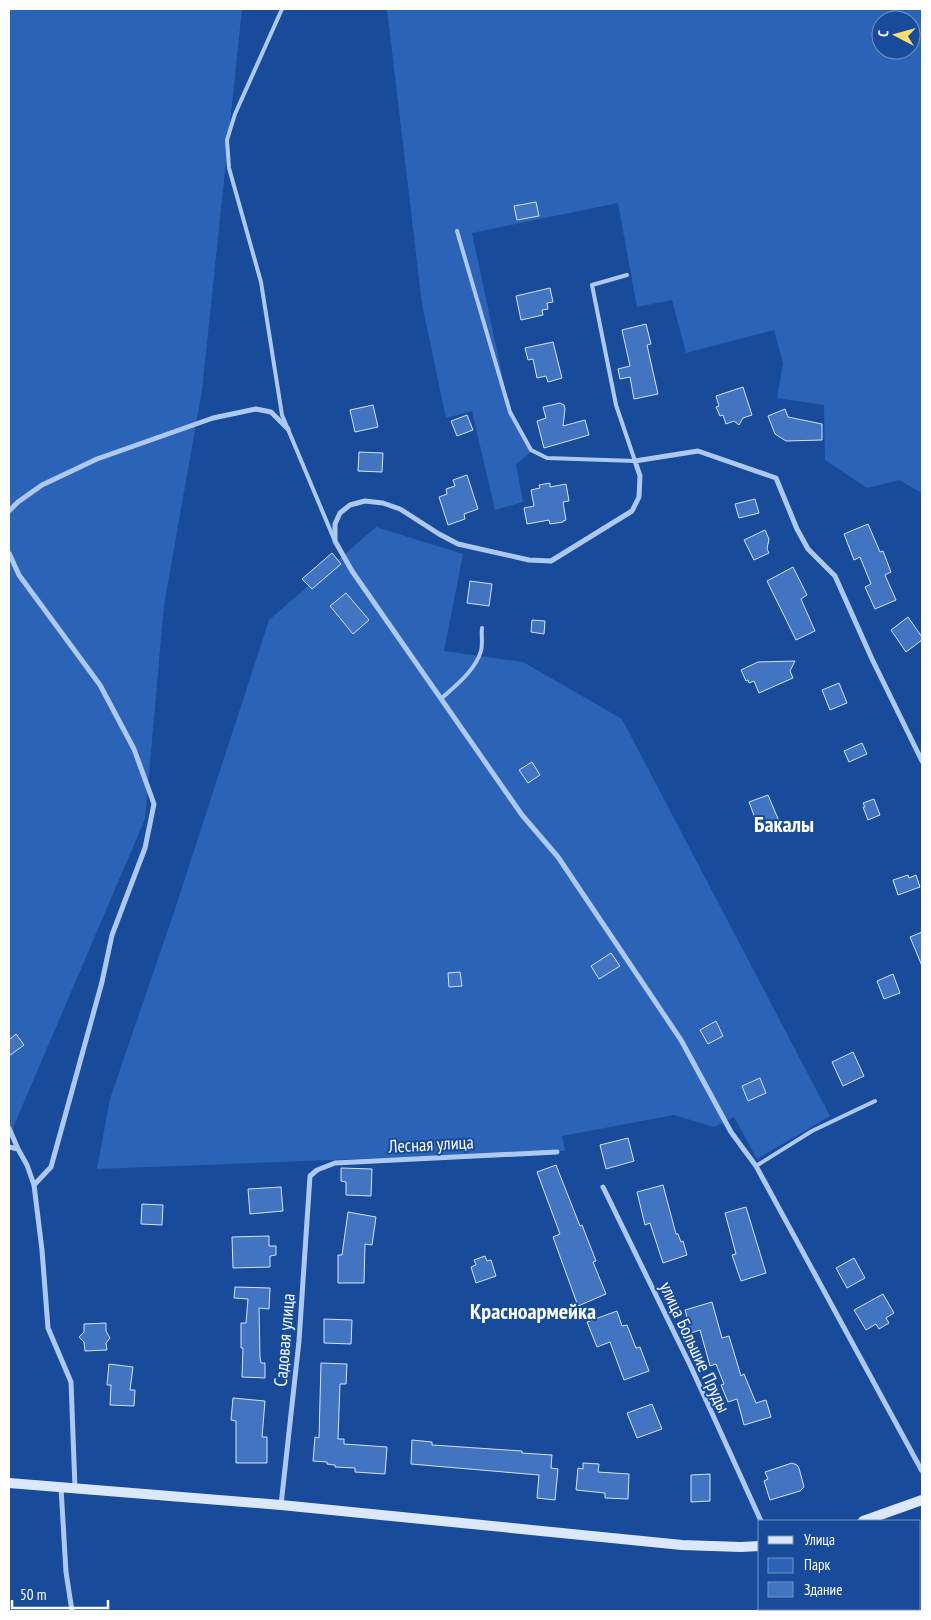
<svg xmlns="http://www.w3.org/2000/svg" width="931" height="1620" font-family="'PT Sans Narrow',sans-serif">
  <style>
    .green { fill: #2b64b7; fill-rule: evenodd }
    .building { fill: #4174c1; stroke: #d4e4fc }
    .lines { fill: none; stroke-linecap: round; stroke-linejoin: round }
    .lane { stroke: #adc9f1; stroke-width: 4 }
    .street { stroke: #adc9f1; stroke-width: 5 }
    .secondary { stroke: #dbe8fc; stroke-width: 10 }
    .labels { text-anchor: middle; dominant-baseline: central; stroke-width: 4; stroke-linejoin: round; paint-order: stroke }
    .street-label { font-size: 18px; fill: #fff; stroke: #184b99 }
    .district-label { font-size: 22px; font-weight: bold; fill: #fff; stroke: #184b99 }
  </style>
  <rect width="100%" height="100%" fill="#184b99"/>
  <path class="green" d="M 9,9 L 242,9 L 202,390 L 164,605 L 145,819 L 12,1130 L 9,1122 Z
    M 387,9 L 922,9 L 922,493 L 899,480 L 867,488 L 825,460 L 824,405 L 777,398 L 783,363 L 774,330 L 686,353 L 672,300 L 637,307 L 618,203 L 472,233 L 510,412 L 531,452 L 516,464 L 523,502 L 495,510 L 472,411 L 446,418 L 422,304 ZM 881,20 L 911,20 L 911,50 L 881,50 Z
    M 376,527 L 463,554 L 444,651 L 523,662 L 622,719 L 830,1116 L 757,1159 L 734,1117 L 714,1127 L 674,1115 L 562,1136 L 565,1151 L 97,1169 L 110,1099 L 174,912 L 269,620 Z"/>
  <path class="building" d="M 536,202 L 539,216 L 517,220 L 514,206 Z
    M 550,288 L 553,302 L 547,303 L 548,309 L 542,310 L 543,315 L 521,320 L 516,296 Z
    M 646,324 L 651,344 L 647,345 L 658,394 L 634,399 L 630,377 L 620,379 L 618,369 L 630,366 L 622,330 Z
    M 553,342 L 562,378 L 548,382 L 546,376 L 537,378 L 533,359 L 528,360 L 525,348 Z
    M 743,387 L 752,415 L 743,418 L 739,425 L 734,421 L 726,424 L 723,415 L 720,416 L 716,407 L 719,406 L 716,396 Z
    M 560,403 L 564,405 L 565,409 L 563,426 L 585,420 L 589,435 L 544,448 L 537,421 L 546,418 L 543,407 Z
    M 373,405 L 378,427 L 355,432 L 350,410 Z
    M 785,409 L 788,417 L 822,424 L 822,440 L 786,441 L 775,434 L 768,416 Z
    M 467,415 L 473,430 L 457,436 L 451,421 Z
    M 359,452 L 383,453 L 382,472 L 358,471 Z
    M 467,475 L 478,509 L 464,514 L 465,519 L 448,525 L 439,497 L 447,494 L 446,489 L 455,486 L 453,480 Z
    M 550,483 L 550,487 L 566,484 L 569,501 L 563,502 L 566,520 L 563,521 L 563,522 L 550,524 L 549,520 L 527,524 L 524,508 L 534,506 L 531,490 L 540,488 L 539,485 Z
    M 755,499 L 759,513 L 739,518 L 735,504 Z
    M 868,524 L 880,552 L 883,551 L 891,572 L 885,575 L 896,600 L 875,609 L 865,587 L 871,584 L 860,557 L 854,560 L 844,534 Z
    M 765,530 L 769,539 L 767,549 L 769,553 L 754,560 L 744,540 Z
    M 332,553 L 341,564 L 312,589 L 302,579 Z
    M 793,567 L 807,595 L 801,599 L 815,631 L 796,640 L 767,581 Z
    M 470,581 L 492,584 L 489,606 L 467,603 Z
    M 346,593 L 369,620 L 353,634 L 330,606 Z
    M 908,617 L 922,637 L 922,640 L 906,652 L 891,630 Z
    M 532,620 L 545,621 L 544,634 L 531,632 Z
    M 795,661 L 790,671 L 793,678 L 759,693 L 754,681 L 749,683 L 748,680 L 746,681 L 741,670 L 758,662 Z
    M 839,683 L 847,703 L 830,710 L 822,690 Z
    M 862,743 L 867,754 L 849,762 L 844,751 Z
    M 532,762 L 540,775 L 528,783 L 519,770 Z
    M 768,795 L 779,821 L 759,829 L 749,802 Z
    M 874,799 L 880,815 L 868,820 L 863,807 L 865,807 L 863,803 Z
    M 908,875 L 909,878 L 916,875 L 920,887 L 898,895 L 893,880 Z
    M 922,932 L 922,966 L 910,937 Z
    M 611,953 L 620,966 L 599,979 L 591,966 Z
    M 460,972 L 462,986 L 449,987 L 448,973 Z
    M 893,974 L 900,993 L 884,999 L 877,981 Z
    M 716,1021 L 723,1036 L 708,1044 L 700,1030 Z
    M 16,1034 L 24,1045 L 9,1056 L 9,1040 Z
    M 853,1052 L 864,1076 L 843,1086 L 832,1062 Z
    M 760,1078 L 766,1093 L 748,1101 L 742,1086 Z
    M 628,1138 L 634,1161 L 606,1169 L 600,1145 Z
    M 556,1165 L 580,1226 L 582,1225 L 596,1261 L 593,1262 L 606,1294 L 578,1306 L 553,1237 L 560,1234 L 537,1172 Z
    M 341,1168 L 372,1169 L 371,1196 L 346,1195 L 346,1182 L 341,1181 Z
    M 663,1185 L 676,1234 L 678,1234 L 681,1242 L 683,1241 L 687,1255 L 663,1263 L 650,1223 L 645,1225 L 637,1192 Z
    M 281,1187 L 283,1211 L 250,1214 L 248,1189 Z
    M 142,1204 L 163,1205 L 162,1225 L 141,1224 Z
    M 746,1207 L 766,1273 L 741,1281 L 732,1255 L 736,1254 L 725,1213 Z
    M 348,1212 L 376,1217 L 372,1245 L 365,1244 L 364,1283 L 338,1283 L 338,1255 L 342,1255 Z
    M 269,1236 L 269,1246 L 276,1246 L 276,1255 L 270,1256 L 270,1267 L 233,1268 L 232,1237 Z
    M 485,1256 L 487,1261 L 491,1260 L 496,1276 L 476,1283 L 471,1267 L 476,1265 L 474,1260 Z
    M 854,1258 L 865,1278 L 847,1288 L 836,1268 Z
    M 235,1287 L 270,1288 L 269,1309 L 259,1308 L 260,1357 L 261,1363 L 265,1363 L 265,1378 L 242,1377 L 243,1348 L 241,1348 L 241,1323 L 246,1323 L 248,1299 L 234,1298 Z
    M 883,1294 L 894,1313 L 886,1318 L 889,1323 L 879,1329 L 876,1324 L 866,1330 L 854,1310 Z
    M 712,1302 L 722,1338 L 729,1336 L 741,1376 L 744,1374 L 756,1403 L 766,1400 L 771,1417 L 744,1425 L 737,1399 L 728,1402 L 721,1385 L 724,1384 L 716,1364 L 710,1366 L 700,1330 L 691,1333 L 685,1310 Z
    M 617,1311 L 622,1326 L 627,1325 L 636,1348 L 640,1347 L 649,1371 L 624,1380 L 610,1342 L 597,1347 L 587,1322 Z
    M 324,1319 L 352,1320 L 351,1344 L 324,1343 Z
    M 106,1323 L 106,1331 L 110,1338 L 106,1343 L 107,1350 L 85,1351 L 84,1342 L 79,1337 L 84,1332 L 84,1324 Z
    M 321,1363 L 347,1364 L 346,1384 L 340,1384 L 338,1439 L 344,1439 L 344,1444 L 387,1447 L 385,1474 L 355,1472 L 355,1468 L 335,1467 L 335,1465 L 327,1464 L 327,1462 L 313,1461 L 315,1437 L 319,1438 Z
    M 109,1364 L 133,1367 L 130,1390 L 135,1390 L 134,1406 L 110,1405 L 111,1385 L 107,1385 Z
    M 233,1398 L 265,1401 L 262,1437 L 267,1437 L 267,1463 L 236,1463 L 236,1421 L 231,1420 Z
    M 652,1404 L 662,1429 L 637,1438 L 627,1413 Z
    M 412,1440 L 432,1442 L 432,1445 L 522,1451 L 522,1453 L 552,1455 L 551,1468 L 558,1469 L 555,1500 L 537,1498 L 539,1475 L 411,1464 Z
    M 583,1463 L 599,1464 L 598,1472 L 629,1474 L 628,1499 L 605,1498 L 605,1493 L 576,1490 L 578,1468 L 583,1469 Z
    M 792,1463 L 797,1465 L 799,1468 L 804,1487 L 800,1491 L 770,1500 L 764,1481 L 768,1479 L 765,1472 Z
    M 710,1474 L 710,1501 L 691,1502 L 691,1475 Z"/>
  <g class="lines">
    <path class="lane" d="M 282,9 L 235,114 L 227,140 L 229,168 L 261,282 L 282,415 L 334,539
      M 457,231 L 510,412 L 531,450 L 547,458 L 635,461 L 616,405 L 592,285 L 627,275
      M 441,699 C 455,686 475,671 481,651 C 483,644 481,635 482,628
      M 756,1166 L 812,1131 L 875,1101"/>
    <path class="street" d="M 9,511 L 18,502 L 42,485 L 97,459 L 213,418 L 256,409 L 271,412 L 288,429
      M 9,553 L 19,575 L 100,685 L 134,749 L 154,804 L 145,848 L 112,935 L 102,982 L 51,1167 L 34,1185
      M 922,761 L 872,659 L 835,576 L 808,549 L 797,529 L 776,478 L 698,451 L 635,461 L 640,476 L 639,497 L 632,511 L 551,561 L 529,560 L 458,544 L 439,534 L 400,509 L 383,503 L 365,501 L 350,505 L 340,513 L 335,524 L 335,541 L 352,571 L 522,815 L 558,857 L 681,1040 L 731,1132 L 756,1166 L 922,1471
      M 9,1128 L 18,1149
      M 9,1147 L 18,1149 L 27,1165 L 34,1185 L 42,1250 L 48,1328 L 71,1382 L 75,1488
      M 603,1187 L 691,1367 L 761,1521
      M 61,1488 L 66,1572 L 72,1611
      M 281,1505 L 299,1341 L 310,1176 L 317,1170 L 335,1163 L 557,1152"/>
    <path class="secondary" d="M 9,1483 L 281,1505 L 682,1545 L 741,1547 L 760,1546
      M 863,1521 L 922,1500"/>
  </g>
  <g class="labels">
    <g class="street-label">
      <text transform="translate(431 1144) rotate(-3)">Лесная улица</text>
      <text transform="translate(284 1340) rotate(-85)">Садовая улица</text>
      <text transform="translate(695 1347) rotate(65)">улица Большие Пруды</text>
    </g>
    <g class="district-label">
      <text x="784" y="824">Бакалы</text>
      <text x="533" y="1311">Красноармейка</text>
    </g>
  </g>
  <rect width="931" height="1620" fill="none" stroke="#ffffff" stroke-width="20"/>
  <rect x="758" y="1520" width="162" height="90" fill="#184b99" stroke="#7493c2"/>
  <rect x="768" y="1536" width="25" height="8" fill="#dbe8fc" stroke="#7493c2"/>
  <text x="804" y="1545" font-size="15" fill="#ffffff">Улица</text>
  <rect x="768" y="1558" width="25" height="15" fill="#2b64b7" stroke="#7493c2"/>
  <text x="804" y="1570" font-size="15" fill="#ffffff">Парк</text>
  <rect x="768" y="1582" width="25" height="15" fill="#4174c1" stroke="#7493c2"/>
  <text x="804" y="1595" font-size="15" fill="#ffffff">Здание</text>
  <g transform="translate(896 35) rotate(276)"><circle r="24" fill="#184b99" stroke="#7493c2"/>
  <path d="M0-4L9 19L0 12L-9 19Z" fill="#ffdc6d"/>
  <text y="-8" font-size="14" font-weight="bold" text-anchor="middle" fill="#ffffff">С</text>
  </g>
  <path d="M12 1600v8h96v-8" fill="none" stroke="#ffffff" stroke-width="2.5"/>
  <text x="20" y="1600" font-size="15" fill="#ffffff" stroke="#184b99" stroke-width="4" paint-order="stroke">50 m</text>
</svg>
